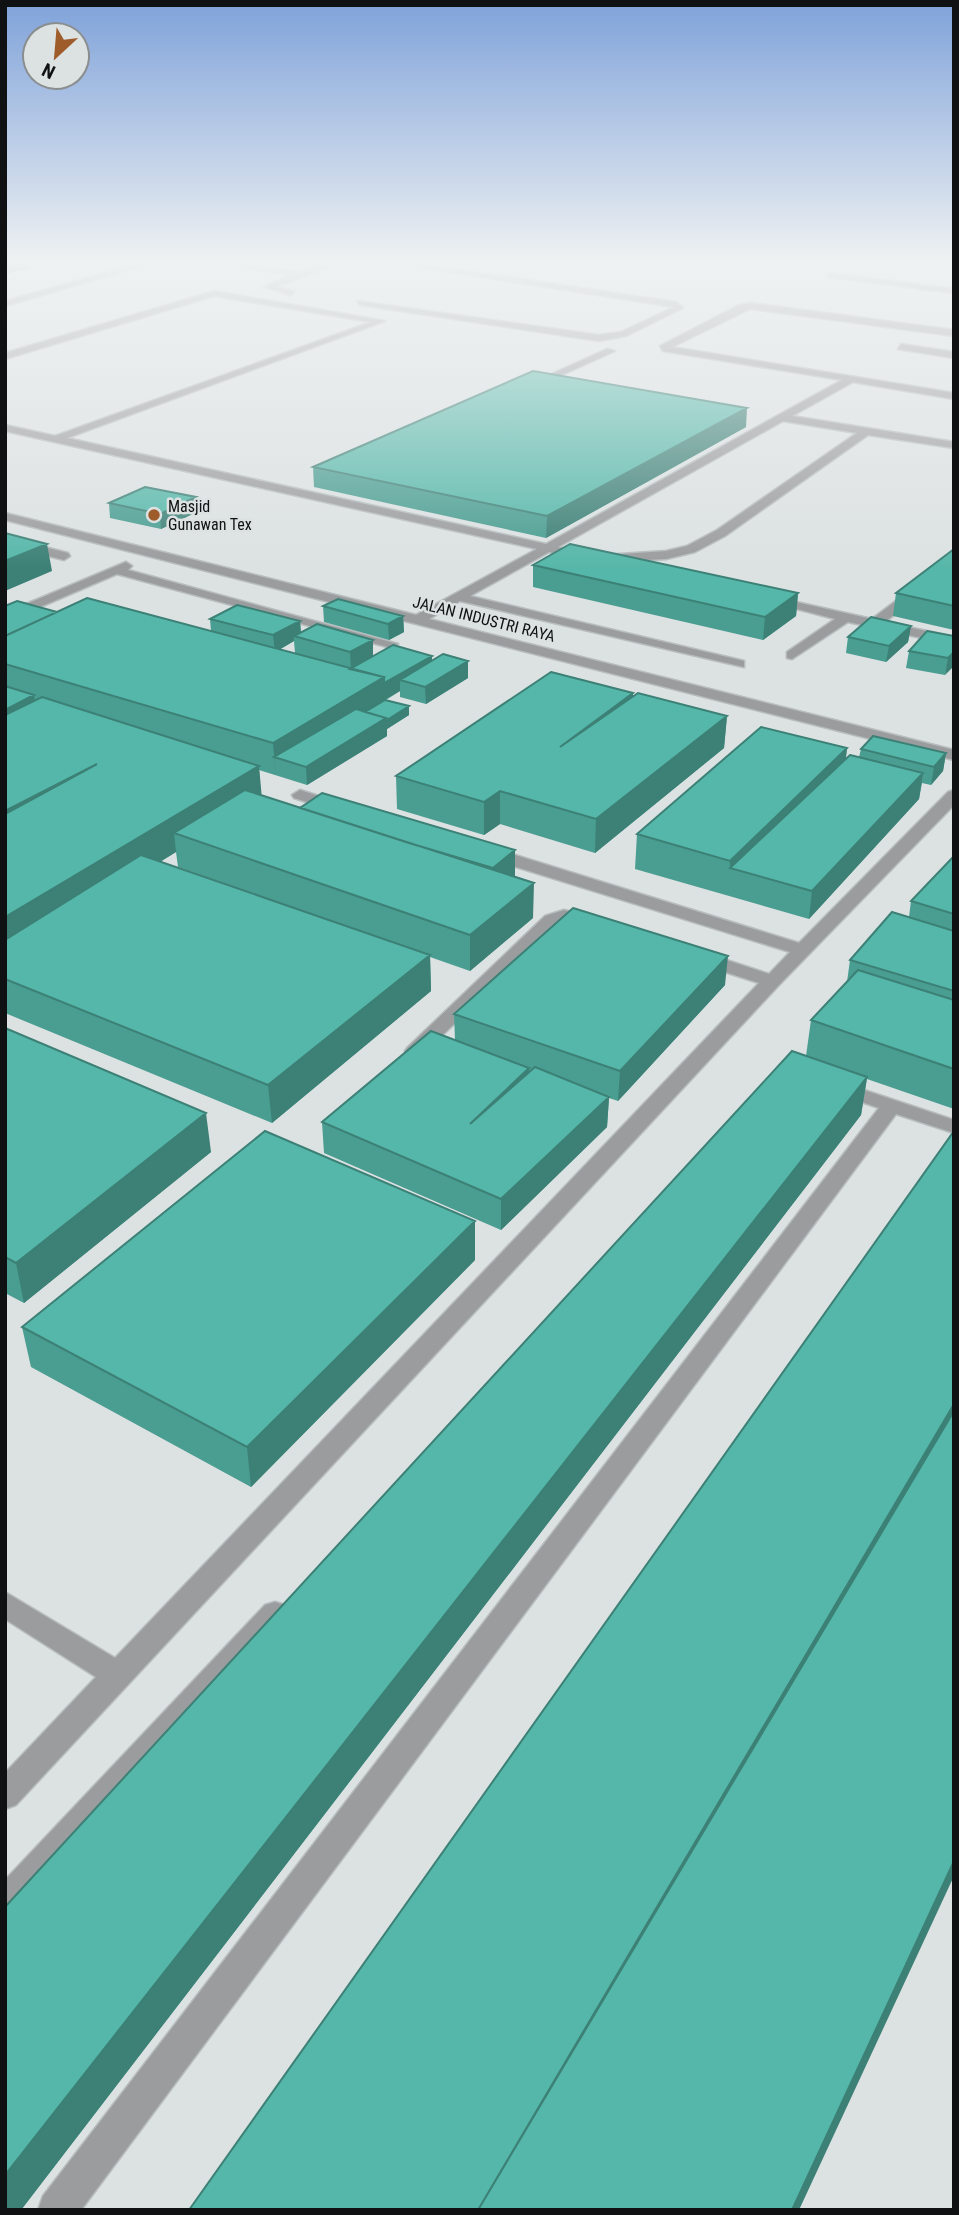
<svg xmlns="http://www.w3.org/2000/svg" width="959" height="2215" font-family="'Roboto Condensed',sans-serif">
  <style>
    .lines { fill: none; stroke-linecap: round; stroke-linejoin: round }
    .minor-casing { stroke: #b7bcbd; stroke-width: 3 }
    .minor { fill: #9b9c9e; fill-rule: evenodd }
    .wall { fill: #499d91; fill-rule: evenodd }
    .shaded-wall { fill: #3c8076 }
    .building { fill: #55b7a9; stroke: #3c8076; stroke-width: 2 }
    .poi-dot { fill: #9f5c2b; stroke: #dce1e2; stroke-width: 2.5 }
    .labels { text-anchor: middle; dominant-baseline: central; stroke-width: 5; stroke-linejoin: round; paint-order: stroke }
    .far-poi-label { font-size: 16px; fill: #101112; stroke: #dce1e2; text-anchor: start }
    .far-street-label { font-size: 16px; fill: #101112; stroke: #dce1e2 }
  </style>
  <rect width="100%" height="100%" fill="#dce1e2"/>
  <g class="lines">
    <defs>
      <path id="minor" d="M 154,259 L 167,259 L 5,306 L 5,301 Z
        M 190,259 L 301,272 L 338,259 L 350,259 L 276,287 L 294,291 L 291,295 L 264,287 L 291,275 Z
        M 366,259 L 387,259 L 676,302 L 683,308 L 626,336 L 599,341 L 360,305 L 357,301 L 599,335 L 621,332 L 674,307 Z
        M 776,259 L 834,265 L 830,267 Z
        M 830,273 L 954,289 L 954,293 L 827,277 Z
        M 214,291 L 385,321 L 67,438 L 546,544 L 842,380 L 663,351 L 660,346 L 739,305 L 750,303 L 954,330 L 954,336 L 750,309 L 672,347 L 954,393 L 954,399 L 853,382 L 792,416 L 954,442 L 954,448 L 868,435 L 725,536 L 695,552 L 666,559 L 602,562 L 600,559 L 606,555 L 666,551 L 687,546 L 717,530 L 857,433 L 783,421 L 558,547 L 588,555 L 588,561 L 549,552 L 470,596 L 744,661 L 744,667 L 460,601 L 429,619 L 954,750 L 954,760 L 5,520 L 5,513 L 416,615 L 537,549 L 5,431 L 5,425 L 55,436 L 371,322 L 214,296 L 5,359 L 5,353 Z
        M 901,344 L 954,352 L 954,358 L 898,349 Z
        M 607,349 L 615,351 L 533,388 L 525,386 Z
        M 5,537 L 68,553 L 70,556 L 64,560 L 5,545 Z
        M 954,557 L 954,567 L 885,622 L 954,637 L 954,645 L 848,622 L 792,659 L 787,658 L 787,652 L 835,619 L 763,600 L 769,596 L 872,619 Z
        M 126,562 L 132,566 L 128,570 L 398,644 L 391,648 L 117,574 L 5,622 L 5,613 Z
        M 300,790 L 344,804 L 346,807 L 338,812 L 294,798 L 292,795 Z
        M 954,790 L 954,805 L 779,985 L 16,1805 L 5,1809 L 5,1773 L 96,1677 L 5,1619 L 5,1592 L 115,1658 L 759,983 L 694,962 L 692,958 L 694,954 L 708,954 L 769,974 L 790,952 L 484,857 L 482,853 L 484,849 L 496,849 L 799,943 L 948,792 Z
        M 564,910 L 597,918 L 600,922 L 591,927 L 565,921 L 557,924 L 422,1055 L 408,1055 L 405,1051 L 408,1047 L 545,916 Z
        M 837,1081 L 954,1120 L 954,1133 L 896,1114 L 81,2210 L 38,2210 L 43,2196 L 879,1108 L 830,1091 L 827,1087 L 830,1083 Z
        M 275,1602 L 285,1605 L 289,1614 L 285,1623 L 17,1915 L 5,1920 L 5,1880 L 265,1605 Z"/>
    </defs>
    <use href="#minor" class="minor-casing"/>
    <use href="#minor" class="minor"/>
  </g>
  <path class="wall" d="M 746,427 L 546,538 L 314,487 L 313,467 Z
    M 196,497 L 197,512 L 161,529 L 110,518 L 109,503 Z
    M 954,549 L 954,630 L 893,616 L 896,593 Z
    M 533,565 L 798,593 L 796,616 L 763,640 L 533,587 Z
    M 5,606 L 211,631 L 210,619 L 300,621 L 301,632 L 373,656 L 432,656 L 432,661 L 468,661 L 468,678 L 426,704 L 400,697 L 400,691 L 386,700 L 409,715 L 387,729 L 387,736 L 307,785 L 259,770 L 261,796 L 300,808 L 322,793 L 515,877 L 533,918 L 470,971 L 430,957 L 431,991 L 272,1123 L 5,1013 ZM 294,641 L 295,653 L 350,669 L 279,650 ZM 176,852 L 178,867 L 246,891 L 160,862 Z
    M 323,606 L 403,616 L 404,632 L 389,640 L 324,622 Z
    M 911,626 L 908,642 L 886,662 L 846,653 L 848,637 Z
    M 954,636 L 945,675 L 906,668 L 909,651 Z
    M 633,693 L 633,696 L 727,716 L 724,748 L 595,853 L 500,824 L 484,835 L 397,809 L 396,776 Z
    M 847,748 L 846,758 L 859,757 L 861,749 L 946,753 L 943,771 L 931,785 L 922,783 L 919,799 L 809,919 L 635,869 L 637,834 Z
    M 954,856 L 954,1109 L 867,1079 L 861,1115 L 21,2210 L 5,2210 L 806,1056 L 811,1020 L 847,982 L 850,960 L 909,917 L 911,901 Z
    M 725,985 L 618,1101 L 609,1098 L 607,1127 L 501,1230 L 324,1153 L 322,1122 L 455,1040 L 454,1014 Z
    M 5,1028 L 211,1152 L 24,1303 L 5,1293 Z
    M 475,1260 L 251,1487 L 31,1367 L 22,1327 Z"/>
  <path class="shaded-wall" d="M 5,259 L 31,259 L 32,268 L 5,274 Z
    M 747,408 L 746,427 L 546,538 L 547,516 Z
    M 196,497 L 197,512 L 161,529 L 160,514 Z
    M 47,544 L 52,571 L 5,591 L 5,561 Z
    M 798,593 L 796,616 L 763,640 L 765,617 Z
    M 403,616 L 404,632 L 389,640 L 388,624 Z
    M 300,621 L 301,637 L 294,636 L 294,641 L 275,652 L 273,635 Z
    M 911,626 L 908,642 L 886,662 L 889,646 Z
    M 373,640 L 373,656 L 351,669 L 350,652 Z
    M 954,652 L 954,666 L 945,675 L 948,658 Z
    M 432,656 L 432,673 L 400,680 L 400,691 L 384,700 L 295,763 L 274,757 L 276,775 L 273,743 L 384,677 Z
    M 468,661 L 468,678 L 426,704 L 425,687 Z
    M 633,693 L 632,724 L 560,747 Z
    M 34,695 L 39,726 L 5,744 L 5,710 Z
    M 409,706 L 409,715 L 387,729 L 387,736 L 307,785 L 306,767 L 386,718 Z
    M 727,716 L 724,748 L 595,853 L 596,819 Z
    M 847,748 L 843,780 L 730,868 L 730,861 Z
    M 946,753 L 943,771 L 931,785 L 934,767 Z
    M 97,764 L 5,848 L 5,811 Z
    M 259,766 L 262,799 L 174,833 L 176,852 L 5,956 L 5,917 Z
    M 923,773 L 919,799 L 809,919 L 812,891 Z
    M 500,791 L 500,824 L 484,835 L 484,802 Z
    M 515,850 L 515,878 L 493,896 L 493,868 Z
    M 534,883 L 533,918 L 470,971 L 470,935 Z
    M 430,955 L 431,991 L 272,1123 L 268,1085 Z
    M 728,956 L 725,985 L 618,1101 L 620,1071 Z
    M 529,1068 L 528,1098 L 470,1124 Z
    M 867,1077 L 861,1115 L 21,2210 L 5,2210 L 5,2175 Z
    M 609,1097 L 607,1127 L 501,1230 L 501,1199 Z
    M 206,1113 L 211,1152 L 24,1303 L 16,1263 Z
    M 475,1221 L 475,1260 L 251,1487 L 247,1447 Z
    M 954,1404 L 954,1428 L 478,2210 Z
    M 954,1861 L 954,1876 L 799,2210 L 792,2210 Z"/>
  <path class="building" d="M 533,371 L 747,408 L 547,516 L 313,467 Z
    M 145,487 L 196,497 L 160,514 L 109,503 Z
    M 5,533 L 47,544 L 5,561 Z
    M 570,544 L 798,593 L 765,617 L 533,565 Z
    M 954,549 L 954,606 L 896,593 Z
    M 87,598 L 384,677 L 273,743 L 5,664 L 5,636 Z
    M 338,599 L 403,616 L 388,624 L 323,606 Z
    M 17,601 L 57,612 L 5,636 L 5,606 Z
    M 237,605 L 300,621 L 273,635 L 210,619 Z
    M 871,617 L 911,626 L 889,646 L 848,637 Z
    M 317,624 L 373,640 L 350,652 L 294,636 Z
    M 927,631 L 954,636 L 954,652 L 948,658 L 909,651 Z
    M 393,645 L 432,656 L 384,683 L 384,677 L 350,669 Z
    M 443,654 L 468,661 L 425,687 L 400,680 Z
    M 551,672 L 633,693 L 560,747 L 638,693 L 727,716 L 596,819 L 500,791 L 484,802 L 396,776 Z
    M 5,686 L 34,695 L 5,710 Z
    M 42,697 L 259,766 L 5,917 L 5,814 L 97,764 L 5,811 L 5,715 Z
    M 385,700 L 409,706 L 387,720 L 386,718 L 365,712 Z
    M 356,709 L 386,718 L 306,767 L 274,757 Z
    M 761,727 L 847,748 L 730,861 L 637,834 Z
    M 873,736 L 946,753 L 934,767 L 861,749 Z
    M 850,755 L 923,773 L 812,891 L 730,868 Z
    M 245,790 L 534,883 L 470,935 L 174,833 Z
    M 322,793 L 515,850 L 493,868 L 409,843 L 300,808 Z
    M 141,855 L 430,955 L 268,1085 L 5,979 L 5,940 Z
    M 954,856 L 954,914 L 911,901 Z
    M 573,908 L 728,956 L 620,1071 L 454,1014 Z
    M 892,912 L 954,931 L 954,991 L 850,960 Z
    M 858,970 L 954,1000 L 954,1069 L 811,1020 Z
    M 5,1028 L 206,1113 L 16,1263 L 5,1257 Z
    M 431,1031 L 529,1068 L 470,1124 L 535,1067 L 609,1097 L 501,1199 L 322,1122 Z
    M 792,1051 L 867,1077 L 5,2175 L 5,1907 Z
    M 265,1131 L 475,1221 L 247,1447 L 22,1327 Z
    M 954,1131 L 954,1404 L 478,2210 L 189,2210 Z
    M 954,1411 L 954,1861 L 792,2210 L 478,2210 Z"/>
  <linearGradient id="sky" x2="0" y2="1"><stop stop-color="#7fa2da"/><stop offset="0.46" stop-color="#eff2f2"/><stop offset="1" stop-color="#eff2f2" stop-opacity="0"/></linearGradient>
  <rect width="959" height="569" fill="url(#sky)"/>
  <circle class="poi-dot" cx="154" cy="515" r="7"/>
  <g class="labels">
    <g class="far-poi-label">
      <text x="168" y="506">Masjid<tspan x="168" dy="18">Gunawan Tex</tspan></text>
    </g>
    <g class="far-street-label">
      <text transform="translate(484 619) rotate(14)">JALAN INDUSTRI RAYA</text>
    </g>
  </g>
  <rect width="959" height="2215" fill="none" stroke="#101112" stroke-width="14"/>
  <g transform="translate(56 56) rotate(206)"><circle r="33" fill="#dce1e2" stroke="#8a8e8f" stroke-width="2"/>
  <path d="M0-5L12 26L0 18L-12 26Z" fill="#9f5c2b"/>
  <text y="-10" font-size="19" font-weight="bold" text-anchor="middle" fill="#101112">N</text>
  </g>
</svg>
